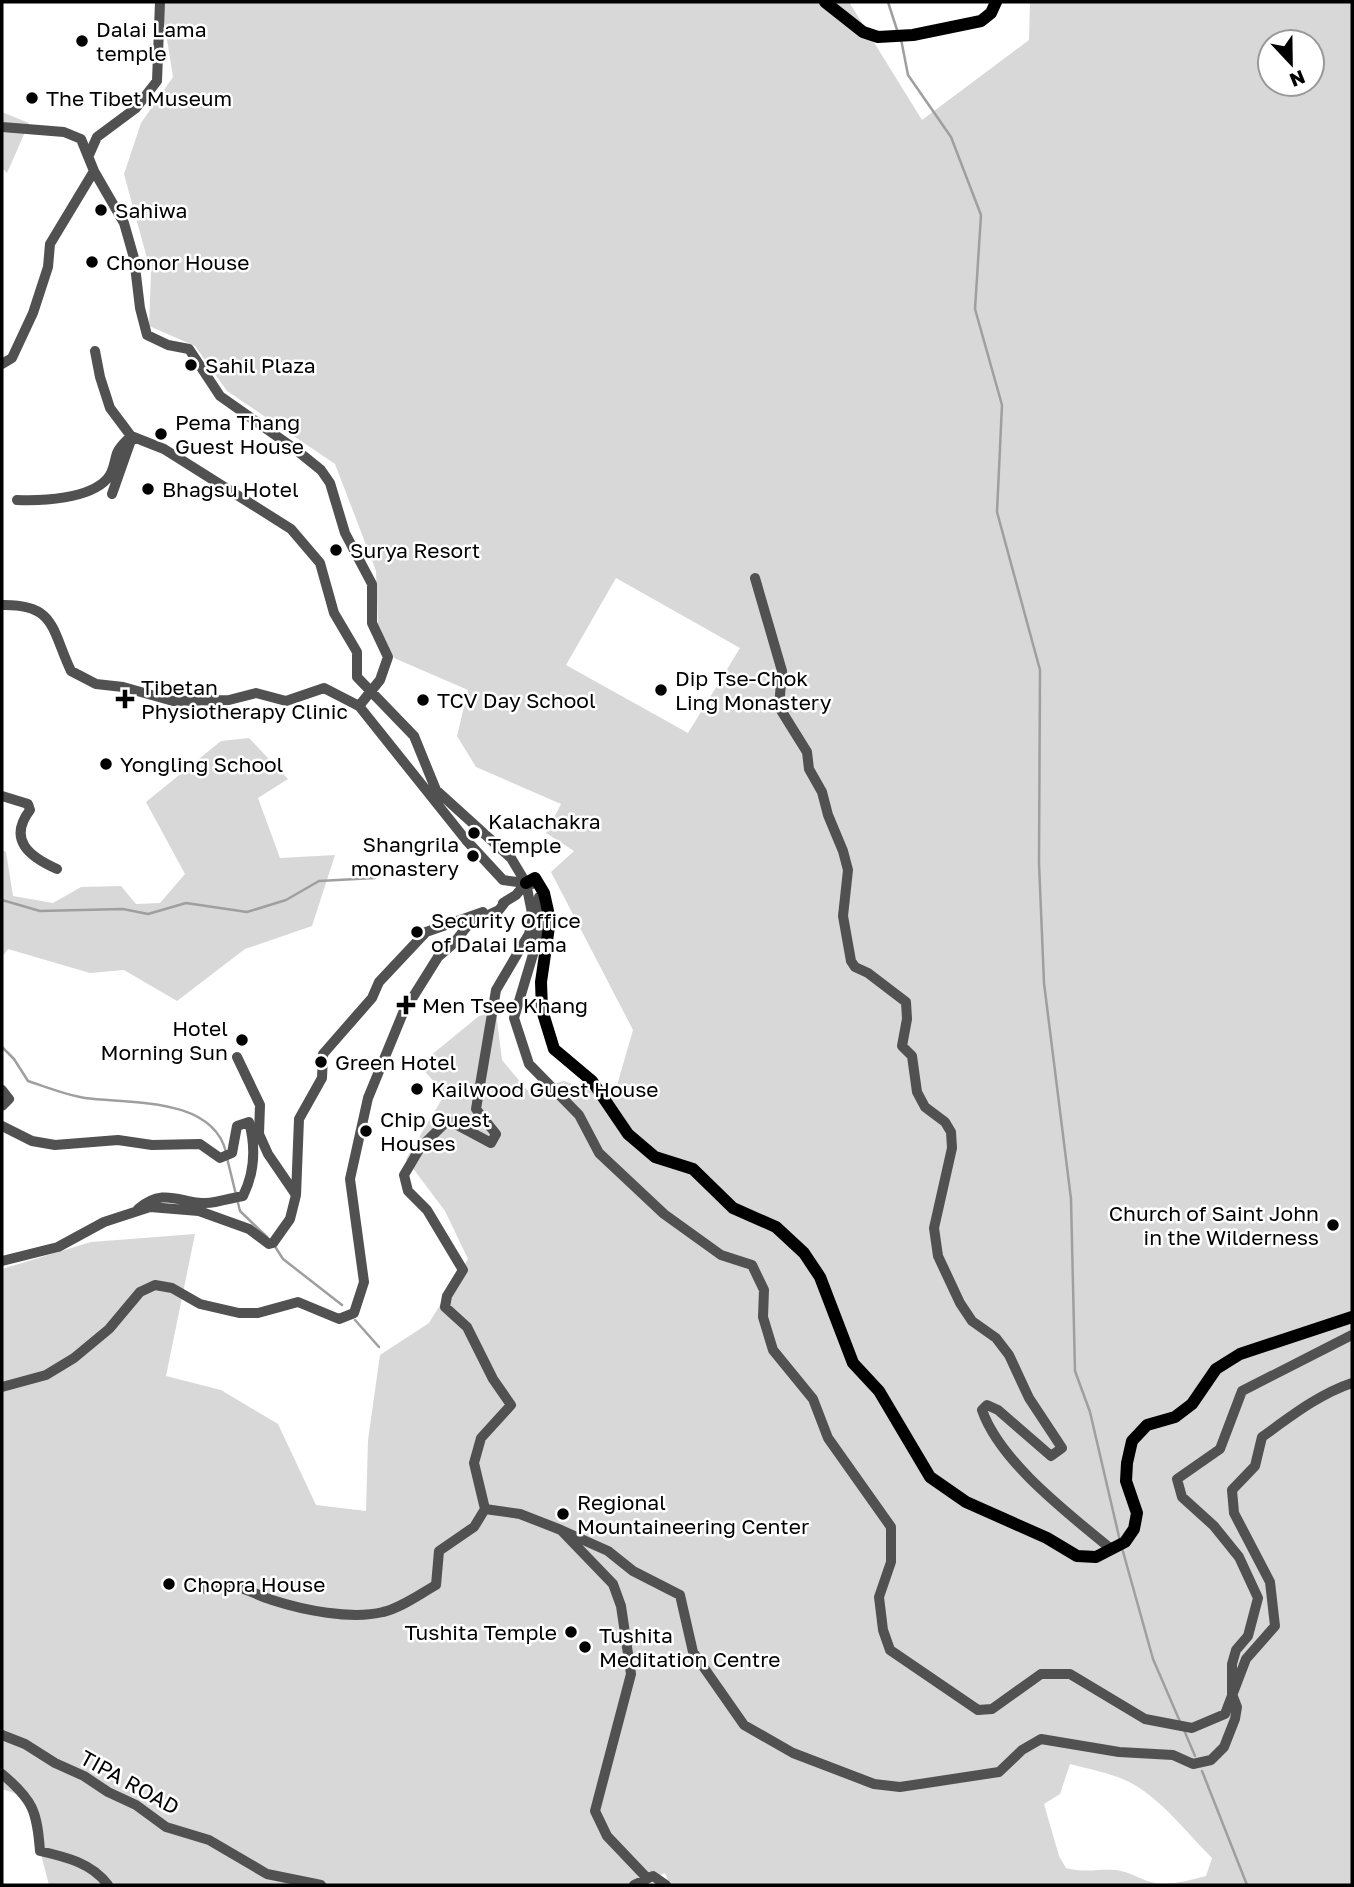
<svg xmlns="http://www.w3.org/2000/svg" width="1354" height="1887" font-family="'Golos Text',sans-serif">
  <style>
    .green { fill: #d8d8d8; fill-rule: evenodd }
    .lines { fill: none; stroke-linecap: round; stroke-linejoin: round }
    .stream { stroke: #9f9f9f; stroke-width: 2.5 }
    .minor { stroke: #515151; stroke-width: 10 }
    .major { stroke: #000; stroke-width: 12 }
    .poi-dot { fill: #000; stroke: #fff; stroke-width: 2.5 }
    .labels { text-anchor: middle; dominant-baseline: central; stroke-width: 5; stroke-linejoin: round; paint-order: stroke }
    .poi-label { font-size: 21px; fill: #000; stroke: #fff; text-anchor: start }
    .street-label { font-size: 21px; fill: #000; stroke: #fff }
  </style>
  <rect width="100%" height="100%" fill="#fff"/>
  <path class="green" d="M 161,2 L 849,2 L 922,120 L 1029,40 L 1030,2 L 1352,2 L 1352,1885 L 670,1885 L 665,1873 L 637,1885 L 49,1885 L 26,1797 L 2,1789 L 2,1269 L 91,1242 L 195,1234 L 166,1376 L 221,1390 L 278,1424 L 316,1505 L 366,1511 L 368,1440 L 380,1355 L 429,1323 L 468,1259 L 445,1211 L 406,1159 L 445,1094 L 419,1065 L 479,1016 L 496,1012 L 502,1060 L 527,1090 L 564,1081 L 613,1099 L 633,1030 L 551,872 L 574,851 L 546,833 L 561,804 L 476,767 L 457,736 L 468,690 L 394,658 L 378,624 L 376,571 L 335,464 L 227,391 L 195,346 L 149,326 L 151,273 L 124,174 L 141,123 L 173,77 ZM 1270,42 L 1312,42 L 1312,84 L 1270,84 ZM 616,578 L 740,648 L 688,733 L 566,665 ZM 1070,1764 C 1092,1770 1118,1774 1138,1787 C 1166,1805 1189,1835 1212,1858 L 1206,1876 C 1190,1880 1168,1887 1151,1882 C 1139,1879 1129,1871 1115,1870 C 1097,1869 1084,1873 1066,1868 L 1059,1856 L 1044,1804 L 1060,1794 Z
    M 2,112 L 29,123 L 7,173 L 2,168 Z
    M 249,738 L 288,779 L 258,798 L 280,858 L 335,855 L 312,926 L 245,949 L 177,1001 L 124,970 L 90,973 L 8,949 L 2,957 L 2,850 L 6,852 L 13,896 L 53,903 L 81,887 L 121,886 L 136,904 L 160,903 L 185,874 L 146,802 L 221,741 Z"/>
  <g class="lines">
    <path class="stream" d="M 888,2 L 898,33
      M 901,39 L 908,75 L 951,137 L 981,215 L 975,309 L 1002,405 L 997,512 L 1040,670 L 1039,863 L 1044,983 L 1071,1199 L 1075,1371 L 1090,1412 L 1120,1541
      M 2,900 L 40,911 L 123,909 L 148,914 L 186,903 L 247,912 L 286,900 L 319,881 L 375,878
      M 2,1047 L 14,1059 L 28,1081 C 46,1087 66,1095 85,1098 C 128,1104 212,1096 226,1152
      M 227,1158 L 240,1211 L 267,1237
      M 276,1248 L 283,1259 L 342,1305
      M 355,1320 L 379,1347
      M 1122,1548 L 1153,1659 L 1181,1724
      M 1184,1730 L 1195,1756
      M 1202,1771 L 1247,1885"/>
    <path class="minor" d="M 2,127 L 64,132 L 81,139 L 94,171 L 124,223 L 134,258 L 140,308 L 147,335 L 168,345 L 189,349 L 220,396 L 295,449 L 321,470 L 330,483 L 345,533 L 372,584 L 372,623 L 388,657 L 380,680 L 359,706
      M 89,155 L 97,137 L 136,108 L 157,81 L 160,2
      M 95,351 L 100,377 L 110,408 L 131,436 L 164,449 L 291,529 L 320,563 L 334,613 L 357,652 L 357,677 L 414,736 L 436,790 L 511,858 L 526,883 L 533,918 L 529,934 L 496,990 L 476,1109 L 496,1134 L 491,1143 L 448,1120 L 420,1148 L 404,1175 L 408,1191 L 427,1210 L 463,1270 L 447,1296 L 445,1307 L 467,1327 L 493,1379 L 511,1405 L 481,1438 L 474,1463 L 485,1509
      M 2,364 L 12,358 L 33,313 L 48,267 L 50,244 L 94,171
      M 112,494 L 131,440
      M 17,500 C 42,501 89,499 107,479 C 114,472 114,462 117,453 C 119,447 126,441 131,436
      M 755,578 L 782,671 L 779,707 L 807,752 L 809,769 L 822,792 L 828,815 L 843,851 L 848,870 L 843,916 L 851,961 L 855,967 L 868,973 L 906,1002 L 907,1019 L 902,1046 L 912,1056 L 917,1092 L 925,1107 L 945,1122 L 951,1132 L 952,1148 L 934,1228 L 938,1256 L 960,1303 L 972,1321 L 996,1338 L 1009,1355 L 1029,1398 L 1062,1448 L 1051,1456 L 998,1410 L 987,1405 L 982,1410 C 1000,1462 1069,1514 1111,1549
      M 2,605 C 56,604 51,629 71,671 L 96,684 L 123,687 L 173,701 L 229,700 L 256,693 L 286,701 L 324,688 L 359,706 L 466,840 L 503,880 L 532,884
      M 2,796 L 28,804 L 30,810 C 7,840 30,857 57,869
      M 539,897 L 541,920 L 537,941 L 514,1018 L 529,1064 L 579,1115 L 599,1153 L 664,1214 L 721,1255 L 752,1265 L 764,1290 L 763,1317 L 773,1350 L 813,1399 L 828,1438 L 891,1527 L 891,1562 L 879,1597 L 883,1630 L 890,1650 L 978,1710 L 992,1709 L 1041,1674 L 1070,1674 L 1145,1719 L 1192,1728 L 1225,1714 L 1246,1659 L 1275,1626 L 1270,1582 L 1234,1513 L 1232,1490 L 1255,1466 L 1262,1437 C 1290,1417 1319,1394 1352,1383
      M 503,903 L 516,895 L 526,883
      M 237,1057 L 260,1105 L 259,1134 L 268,1154 L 296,1195
      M 2,1090 L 9,1099 L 2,1106
      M 2,1126 L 32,1141 L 55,1145 L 118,1140 L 152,1145 L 200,1144 L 220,1158 L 232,1153 L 237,1126 L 249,1122 C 256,1148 255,1172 243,1196 C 233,1198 224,1200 215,1202 C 185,1208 167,1184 138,1209
      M 2,1261 L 58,1247 L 104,1222 L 150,1207 L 199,1211 L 249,1229 L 269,1244 L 273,1243 L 290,1219 L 296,1195 L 299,1119 L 322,1078 L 323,1054 L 372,998 L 379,982 L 426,932 L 483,912
      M 2,1387 L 46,1375 L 74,1358 L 109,1329 L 140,1292 L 155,1285 L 172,1288 L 200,1304 L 239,1313 L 258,1313 L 298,1302 L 339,1319 L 354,1313 L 364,1282 L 350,1179 L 368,1098 L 403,1013 L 438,957 L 453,944 L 469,924 L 499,910 L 506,901
      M 485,1509 L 520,1514 L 561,1530 L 613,1584 L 621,1606 L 631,1674 L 595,1811 L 607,1836 L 646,1877
      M 561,1530 L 608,1551 L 633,1571 L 680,1595 L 693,1652 L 744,1725 L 793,1753 L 874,1784 L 900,1787 L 999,1772 L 1022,1750 L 1041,1739 L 1119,1752 L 1173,1755 L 1193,1764 L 1211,1760 L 1224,1747 L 1235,1719 L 1237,1707 L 1232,1694 L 1232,1664 L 1236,1650 L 1248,1636 L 1258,1598 L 1239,1557 L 1214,1526 L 1182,1497 L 1177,1479 L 1220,1449 L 1242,1391 L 1352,1335
      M 206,1589 C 236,1580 245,1591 272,1600 C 303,1610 351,1620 383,1612 C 401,1608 420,1594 436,1585 L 439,1551 L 474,1527 L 485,1509
      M 2,1735 L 25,1744 L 55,1763 L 84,1776 L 108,1792 L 136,1805 L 166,1827 L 209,1840 L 267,1874 L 321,1885
      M 2,1774 C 33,1800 37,1811 40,1851 C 66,1857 92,1863 108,1885
      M 634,1885 L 653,1876 L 666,1885"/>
    <path class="major" d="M 825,2 L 863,32 L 878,37 L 913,35 L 981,21 L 991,13 L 996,2
      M 526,883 L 535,878 L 544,893 L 550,920 L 541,982 L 542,1010 L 554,1049 L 592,1081 L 628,1134 L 655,1157 L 693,1169 L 733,1208 L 776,1227 L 804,1253 L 820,1277 L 853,1363 L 879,1391 L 930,1477 L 966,1502 L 1047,1538 L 1077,1556 L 1096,1557 L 1125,1542 L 1134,1529 L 1137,1513 L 1126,1481 L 1127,1463 L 1132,1441 L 1147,1425 L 1175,1417 L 1192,1404 L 1216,1369 L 1240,1354 L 1352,1317"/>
  </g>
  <g class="poi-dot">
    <circle cx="82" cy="41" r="7"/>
    <circle cx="32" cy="98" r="7"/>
    <circle cx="101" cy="210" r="7"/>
    <circle cx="92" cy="262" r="7"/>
    <circle cx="191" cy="365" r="7"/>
    <circle cx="161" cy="434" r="7"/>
    <circle cx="148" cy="489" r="7"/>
    <circle cx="336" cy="550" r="7"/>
    <circle cx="661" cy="690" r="7"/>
    <path d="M121.5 688.5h7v7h7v7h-7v7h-7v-7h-7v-7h7z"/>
    <circle cx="423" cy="700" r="7"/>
    <circle cx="106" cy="764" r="7"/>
    <circle cx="474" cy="833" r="7"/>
    <circle cx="473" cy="856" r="7"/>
    <circle cx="417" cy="932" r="7"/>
    <path d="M402.5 994.5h7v7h7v7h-7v7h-7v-7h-7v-7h7z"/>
    <circle cx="242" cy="1040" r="7"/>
    <circle cx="321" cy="1062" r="7"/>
    <circle cx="417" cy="1089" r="7"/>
    <circle cx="366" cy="1131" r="7"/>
    <circle cx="1333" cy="1225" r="7"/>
    <circle cx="563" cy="1514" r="7"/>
    <circle cx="169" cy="1584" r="7"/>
    <circle cx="571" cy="1632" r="7"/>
    <circle cx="585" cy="1647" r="7"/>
  </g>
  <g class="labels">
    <g class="poi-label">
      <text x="96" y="29">Dalai Lama<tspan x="96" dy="24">temple</tspan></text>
      <text x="46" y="98">The Tibet Museum</text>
      <text x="115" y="210">Sahiwa</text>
      <text x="106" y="262">Chonor House</text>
      <text x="205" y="365">Sahil Plaza</text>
      <text x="175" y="422">Pema Thang<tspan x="175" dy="24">Guest House</tspan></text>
      <text x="162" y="489">Bhagsu Hotel</text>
      <text x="350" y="550">Surya Resort</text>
      <text x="675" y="678">Dip Tse-Chok<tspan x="675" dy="24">Ling Monastery</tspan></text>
      <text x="141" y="687">Tibetan<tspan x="141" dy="24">Physiotherapy Clinic</tspan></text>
      <text x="437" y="700">TCV Day School</text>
      <text x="120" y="764">Yongling School</text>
      <text x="488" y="821">Kalachakra<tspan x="488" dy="24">Temple</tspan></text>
      <text x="459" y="844" text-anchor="end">Shangrila<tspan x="459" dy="24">monastery</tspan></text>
      <text x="431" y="920">Security Office<tspan x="431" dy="24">of Dalai Lama</tspan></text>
      <text x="422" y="1005">Men Tsee Khang</text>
      <text x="228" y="1028" text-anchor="end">Hotel<tspan x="228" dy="24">Morning Sun</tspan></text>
      <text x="335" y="1062">Green Hotel</text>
      <text x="431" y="1089">Kailwood Guest House</text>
      <text x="380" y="1119">Chip Guest<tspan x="380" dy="24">Houses</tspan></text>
      <text x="1319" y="1213" text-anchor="end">Church of Saint John<tspan x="1319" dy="24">in the Wilderness</tspan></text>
      <text x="577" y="1502">Regional<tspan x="577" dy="24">Mountaineering Center</tspan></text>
      <text x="183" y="1584">Chopra House</text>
      <text x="557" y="1632" text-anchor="end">Tushita Temple</text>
      <text x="599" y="1635">Tushita<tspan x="599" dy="24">Meditation Centre</tspan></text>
    </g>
    <g class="street-label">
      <text transform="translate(130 1782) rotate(29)">TIPA ROAD</text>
    </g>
  </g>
  <rect width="1354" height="1887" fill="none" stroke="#000000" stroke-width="7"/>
  <g transform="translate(1291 63) rotate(158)"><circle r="33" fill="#ffffff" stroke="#999999" stroke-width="2"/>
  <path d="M0-5L12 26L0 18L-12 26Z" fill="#000000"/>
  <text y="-10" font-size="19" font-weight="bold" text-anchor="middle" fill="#000000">N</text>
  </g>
</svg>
